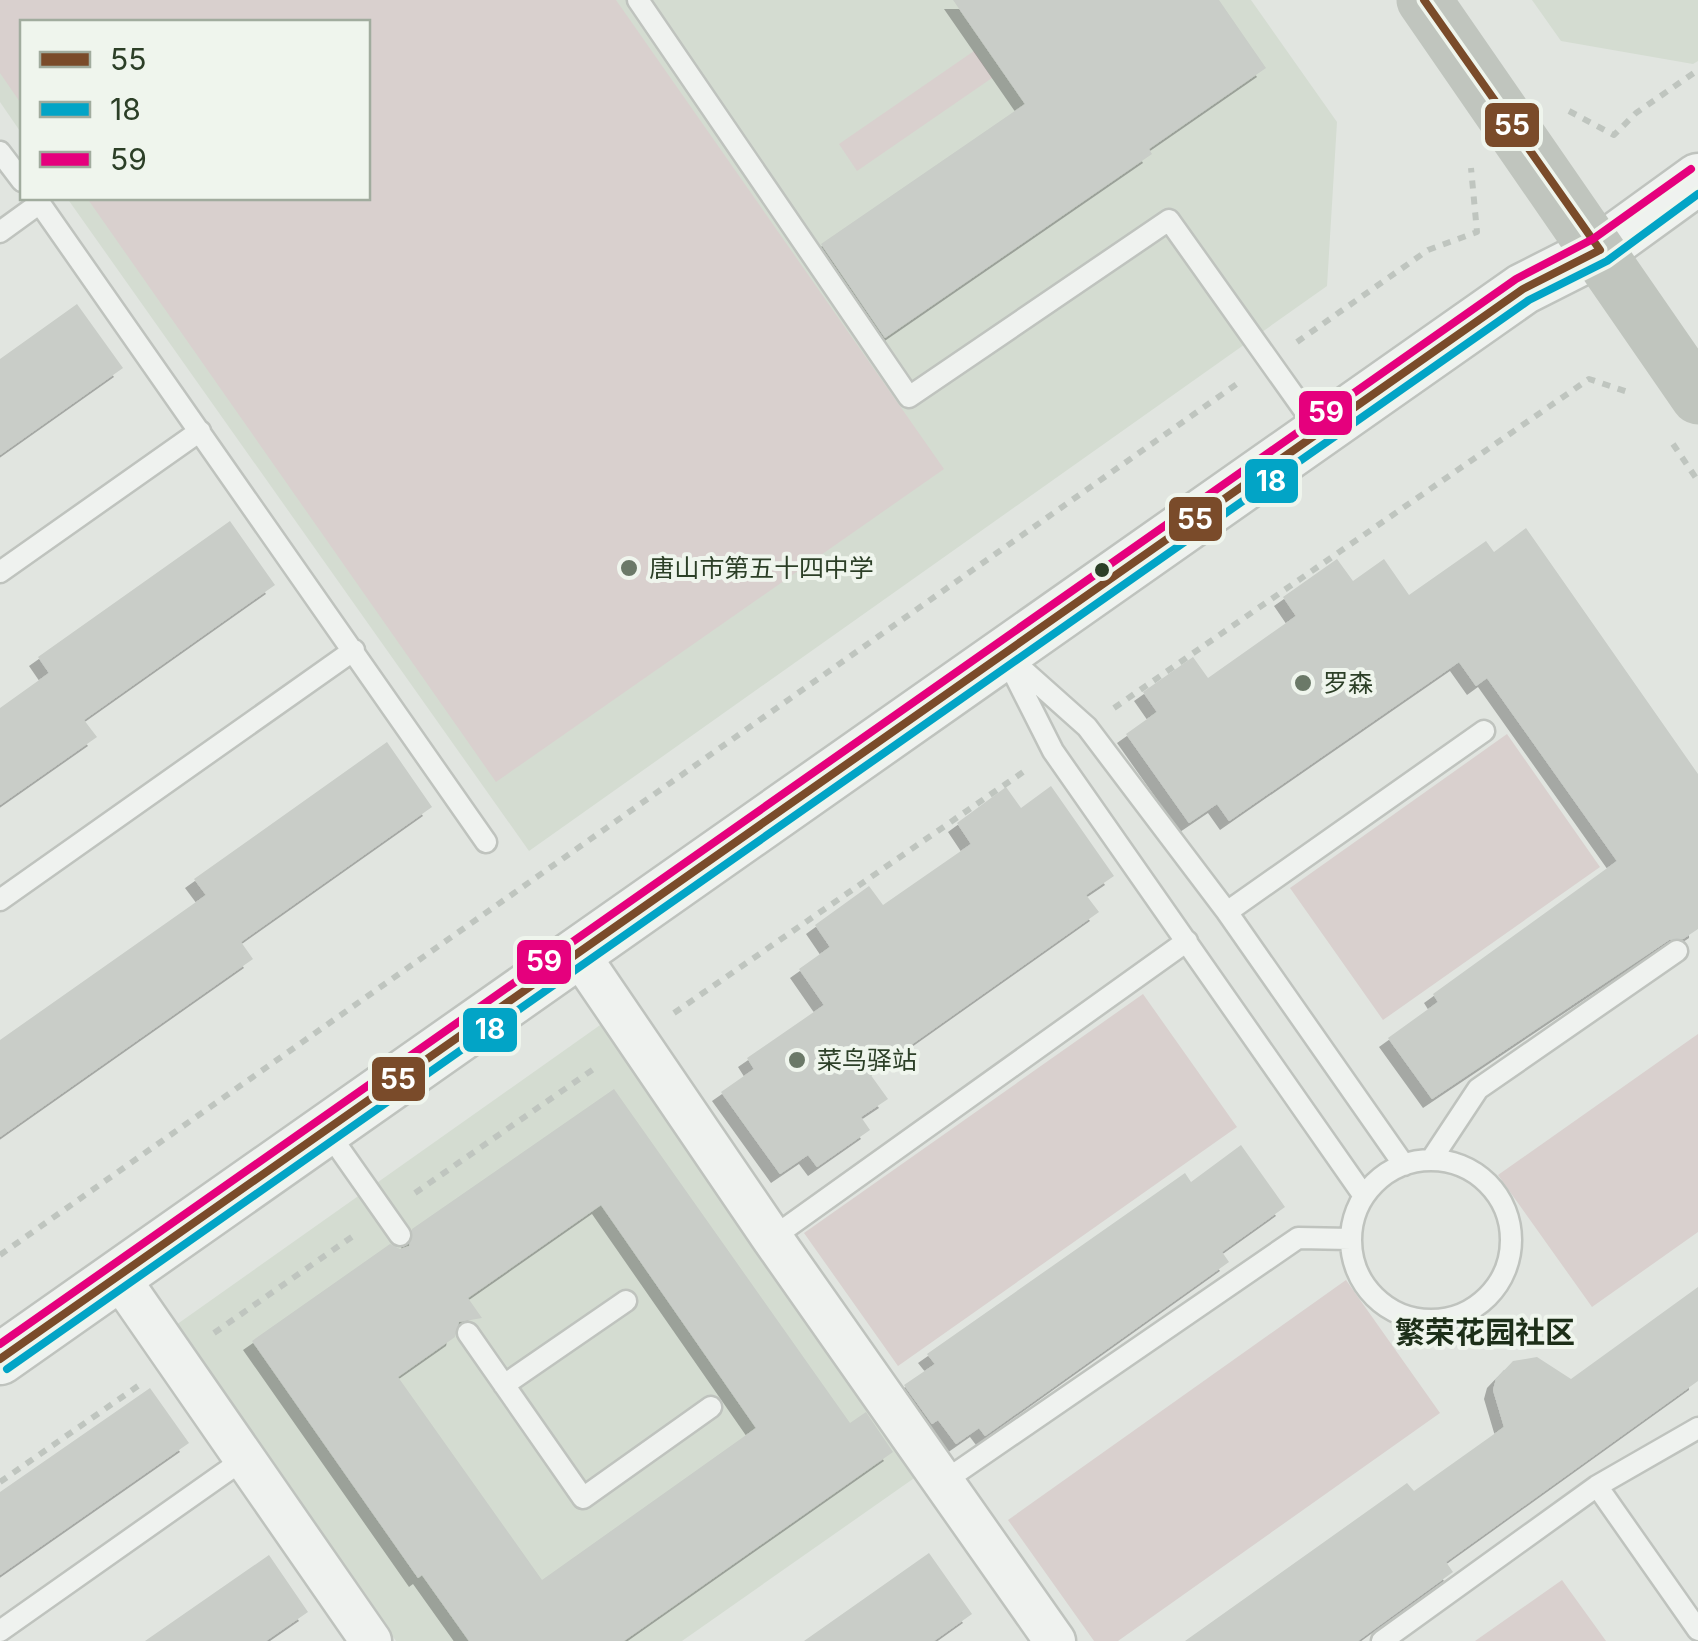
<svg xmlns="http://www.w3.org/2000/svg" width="1698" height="1641" font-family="Inter,'Noto Sans SC',sans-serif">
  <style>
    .built { fill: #d4dcd1 }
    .green { fill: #d9d0ce }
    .building { fill: #c9cdc8; fill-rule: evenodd; filter: url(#shadow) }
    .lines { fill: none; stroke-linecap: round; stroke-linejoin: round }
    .service-casing { stroke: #bfc3be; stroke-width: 25 }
    .minor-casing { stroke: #bfc3be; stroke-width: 45 }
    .tertiary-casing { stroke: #bfc3be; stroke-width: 55 }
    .path { stroke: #bfc5bf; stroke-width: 6; stroke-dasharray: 8 8; stroke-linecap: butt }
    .service { stroke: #eff2ef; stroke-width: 20 }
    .minor { stroke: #eff2ef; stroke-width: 40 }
    .tertiary { stroke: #eff2ef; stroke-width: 50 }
    .secondary { stroke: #c0c5be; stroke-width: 55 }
    .bus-1-casing { stroke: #eff5ed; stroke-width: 15 }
    .bus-2-casing { stroke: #eff5ed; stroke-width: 15 }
    .bus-3-casing { stroke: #eff5ed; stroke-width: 15 }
    .bus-1 { stroke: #7a4b2a; stroke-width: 8 }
    .bus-2 { stroke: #02a4c6; stroke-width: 8 }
    .bus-3 { stroke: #e5007d; stroke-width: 8 }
    .poi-dot { fill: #6b7968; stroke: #eff5ed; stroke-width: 4 }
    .bus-dot { fill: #2c3f27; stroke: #eff5ed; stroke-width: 4 }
    .labels { text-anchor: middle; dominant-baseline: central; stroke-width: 8; stroke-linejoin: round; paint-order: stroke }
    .poi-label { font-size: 25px; fill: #2c3f27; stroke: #eff5ed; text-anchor: start }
    .quarter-label { font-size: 30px; font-weight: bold; fill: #1d2f19; stroke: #eff5ed }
    .line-badge { stroke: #eff5ed; stroke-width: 4 }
    .badge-label { font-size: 28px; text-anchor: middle; font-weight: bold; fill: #fff }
  </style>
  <defs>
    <filter id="shadow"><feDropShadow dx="-9" dy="9" stdDeviation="0" flood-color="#0004"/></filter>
  </defs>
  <rect width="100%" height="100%" fill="#e1e5e0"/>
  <path class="built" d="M 0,0 L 1251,0 L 1337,122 L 1327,286 L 529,851 L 67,198 L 368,198 L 368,22 L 22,22 L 22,134 L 0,102 Z
    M 1532,0 L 1698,0 L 1698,61 L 1693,64 L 1561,41 Z
    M 603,1023 L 920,1474 L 682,1641 L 396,1641 L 176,1325 Z"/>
  <path class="green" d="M 0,0 L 616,0 L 944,469 L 496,782 L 87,198 L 368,198 L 368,22 L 22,22 L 22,105 L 0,73 Z
    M 974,51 L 992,78 L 857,171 L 839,144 Z
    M 1507,734 L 1600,867 L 1383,1020 L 1290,888 Z
    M 1143,994 L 1237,1127 L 898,1366 L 804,1233 Z
    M 1698,1034 L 1698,1232 L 1592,1307 L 1498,1175 Z
    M 1346,1280 L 1440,1413 L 1118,1641 L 1094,1641 L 1008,1520 Z
    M 1562,1580 L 1606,1641 L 1475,1641 Z"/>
  <path class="building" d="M 953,0 L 1219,0 L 1266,68 L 1149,149 L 1152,154 L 885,338 L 821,244 L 1025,104 Z
    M 77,304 L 123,368 L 0,455 L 0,359 Z
    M 230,521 L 275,585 L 84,720 L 97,737 L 0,805 L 0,708 L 49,673 L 38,657 Z
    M 1526,528 L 1698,774 L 1698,929 L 1683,939 L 1669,940 L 1432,1099 L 1388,1038 L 1438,1002 L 1433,994 L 1617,861 L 1487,678 L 1476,686 L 1459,662 L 1229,821 L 1217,804 L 1189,823 L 1126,734 L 1157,712 L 1143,692 L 1193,657 L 1208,678 L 1296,616 L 1283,597 L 1337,559 L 1353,581 L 1384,559 L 1409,595 L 1486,541 L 1494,552 Z
    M 387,742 L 432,807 L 241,942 L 253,959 L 0,1137 L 0,1040 L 206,895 L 194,879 Z
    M 1051,786 L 1114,876 L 1086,895 L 1099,912 L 870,1074 L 888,1099 L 861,1117 L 870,1130 L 817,1167 L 808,1155 L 780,1174 L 721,1092 L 754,1069 L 747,1058 L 824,1005 L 799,969 L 830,947 L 815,925 L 869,886 L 883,905 L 971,844 L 957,823 L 1006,787 L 1021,808 Z
    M 614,1089 L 850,1423 L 866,1412 L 893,1452 L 624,1641 L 469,1641 L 422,1575 L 418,1578 L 252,1341 L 390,1244 L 400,1249 L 409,1246 L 412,1229 ZM 601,1205 L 756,1428 L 542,1580 L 398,1377 L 455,1337 L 459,1322 L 482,1318 L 468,1298 Z
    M 1241,1145 L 1285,1207 L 1222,1252 L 1229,1262 L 985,1436 L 979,1428 L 956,1444 L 938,1420 L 932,1424 L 904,1385 L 935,1364 L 927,1354 L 1185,1173 L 1191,1182 Z
    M 1698,1287 L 1698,1381 L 1446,1562 L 1453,1572 L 1358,1641 L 1185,1641 L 1407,1483 L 1414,1491 L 1504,1427 L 1493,1390 L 1496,1379 L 1513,1361 L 1537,1357 L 1571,1379 Z
    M 150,1388 L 189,1443 L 0,1575 L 0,1492 Z
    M 929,1553 L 972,1614 L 934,1641 L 804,1641 Z
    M 269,1555 L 308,1612 L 266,1641 L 145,1641 Z"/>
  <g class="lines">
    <defs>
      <path id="service" d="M 638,0 L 909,397 L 1169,220 L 1319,431
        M 0,152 L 22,181
        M 36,198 L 486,842
        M 0,232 L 40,203
        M 0,572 L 200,431
        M 1004,654 L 1053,751 L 1364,1196
        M 1013,661 L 1087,727 L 1227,912 L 1404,1165
        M 0,900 L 354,650
        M 1227,912 L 1484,731
        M 327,1131 L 400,1235
        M 1431,1160 L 1478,1089 L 1677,951
        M1351 1240a80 80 0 1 1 160 0a80 80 0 1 1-160 0Z
        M 772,1238 L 1187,941
        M 468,1333 L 583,1498 L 711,1407
        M 504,1385 L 626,1301
        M 943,1482 L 1298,1238 L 1351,1239
        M 1597,1486 L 1698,1630
        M 0,1631 L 244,1459
        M 1382,1641 L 1597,1486 L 1698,1428"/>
      <path id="minor" d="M 578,953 L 772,1238 L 1055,1641
        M 118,1276 L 371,1641"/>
      <path id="tertiary" d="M 0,1359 L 1523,289 L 1600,250 L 1698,179"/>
    </defs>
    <use href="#service" class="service-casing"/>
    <use href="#minor" class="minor-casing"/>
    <use href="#tertiary" class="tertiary-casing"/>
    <path class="path" d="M 1569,111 L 1614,135 L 1636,113 L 1698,70
      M 1297,342 L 1428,250 L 1477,232 L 1471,168
      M 1673,444 L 1698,481
      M 1114,708 L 1589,379 L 1631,393
      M 674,1013 L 1026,770
      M 415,1193 L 598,1066
      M 0,1255 L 1241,381
      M 214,1333 L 356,1234
      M 0,1482 L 138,1386"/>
    <use href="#service" class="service"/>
    <use href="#minor" class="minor"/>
    <use href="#tertiary" class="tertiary"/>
    <path class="secondary" d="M 1424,0 L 1698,397"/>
    <defs>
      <path id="bus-1" d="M 1424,0 L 1600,250
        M 0,1359 L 1523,289 L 1600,250"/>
      <path id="bus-2" d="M 7,1369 L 1529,300 L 1607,261 L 1698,194"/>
      <path id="bus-3" d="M 0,1344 L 1516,279 L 1593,239 L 1691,169"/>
    </defs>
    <use href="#bus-1" class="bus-1-casing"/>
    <use href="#bus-2" class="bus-2-casing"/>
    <use href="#bus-3" class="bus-3-casing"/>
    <use href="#bus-1" class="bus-1"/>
    <use href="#bus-2" class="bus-2"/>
    <use href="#bus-3" class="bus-3"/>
  </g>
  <g class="poi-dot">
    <circle cx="629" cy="568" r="10"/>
    <circle cx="1303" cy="683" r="10"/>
    <circle cx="797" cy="1060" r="10"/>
  </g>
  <circle class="bus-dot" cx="1102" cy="570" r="9"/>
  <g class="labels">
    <g class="poi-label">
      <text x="649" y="568">唐山市第五十四中学</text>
      <text x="1323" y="683">罗森</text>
      <text x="817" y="1060">菜鸟驿站</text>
    </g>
    <g class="quarter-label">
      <text x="1485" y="1332">繁荣花园社区</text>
    </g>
  </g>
  <g class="line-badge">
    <rect x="1483" y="101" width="58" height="48" rx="10" fill="#7a4b2a"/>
    <rect x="1297" y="389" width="57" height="48" rx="10" fill="#e5007d"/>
    <rect x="1243" y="457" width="57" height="48" rx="10" fill="#02a4c6"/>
    <rect x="1167" y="495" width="57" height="48" rx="10" fill="#7a4b2a"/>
    <rect x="515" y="938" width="58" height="48" rx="10" fill="#e5007d"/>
    <rect x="461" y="1006" width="58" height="48" rx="10" fill="#02a4c6"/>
    <rect x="370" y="1055" width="57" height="48" rx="10" fill="#7a4b2a"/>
  </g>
  <g class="badge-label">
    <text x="1512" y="135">55</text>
    <text x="1326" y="422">59</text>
    <text x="1271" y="491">18</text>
    <text x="1195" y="529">55</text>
    <text x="544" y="971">59</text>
    <text x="490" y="1039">18</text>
    <text x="398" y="1089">55</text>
  </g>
  <rect x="20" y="20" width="350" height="180" fill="#eff5ed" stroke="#a1ac9e" stroke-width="2.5"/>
  <rect x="40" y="52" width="50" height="15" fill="#7a4b2a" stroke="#a1ac9e" stroke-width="2.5"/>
  <text x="110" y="70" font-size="30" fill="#2c3f27">55</text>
  <rect x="40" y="102" width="50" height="15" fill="#02a4c6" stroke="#a1ac9e" stroke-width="2.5"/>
  <text x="110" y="120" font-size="30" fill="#2c3f27">18</text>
  <rect x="40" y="152" width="50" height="15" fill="#e5007d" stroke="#a1ac9e" stroke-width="2.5"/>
  <text x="110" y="170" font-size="30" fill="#2c3f27">59</text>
</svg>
